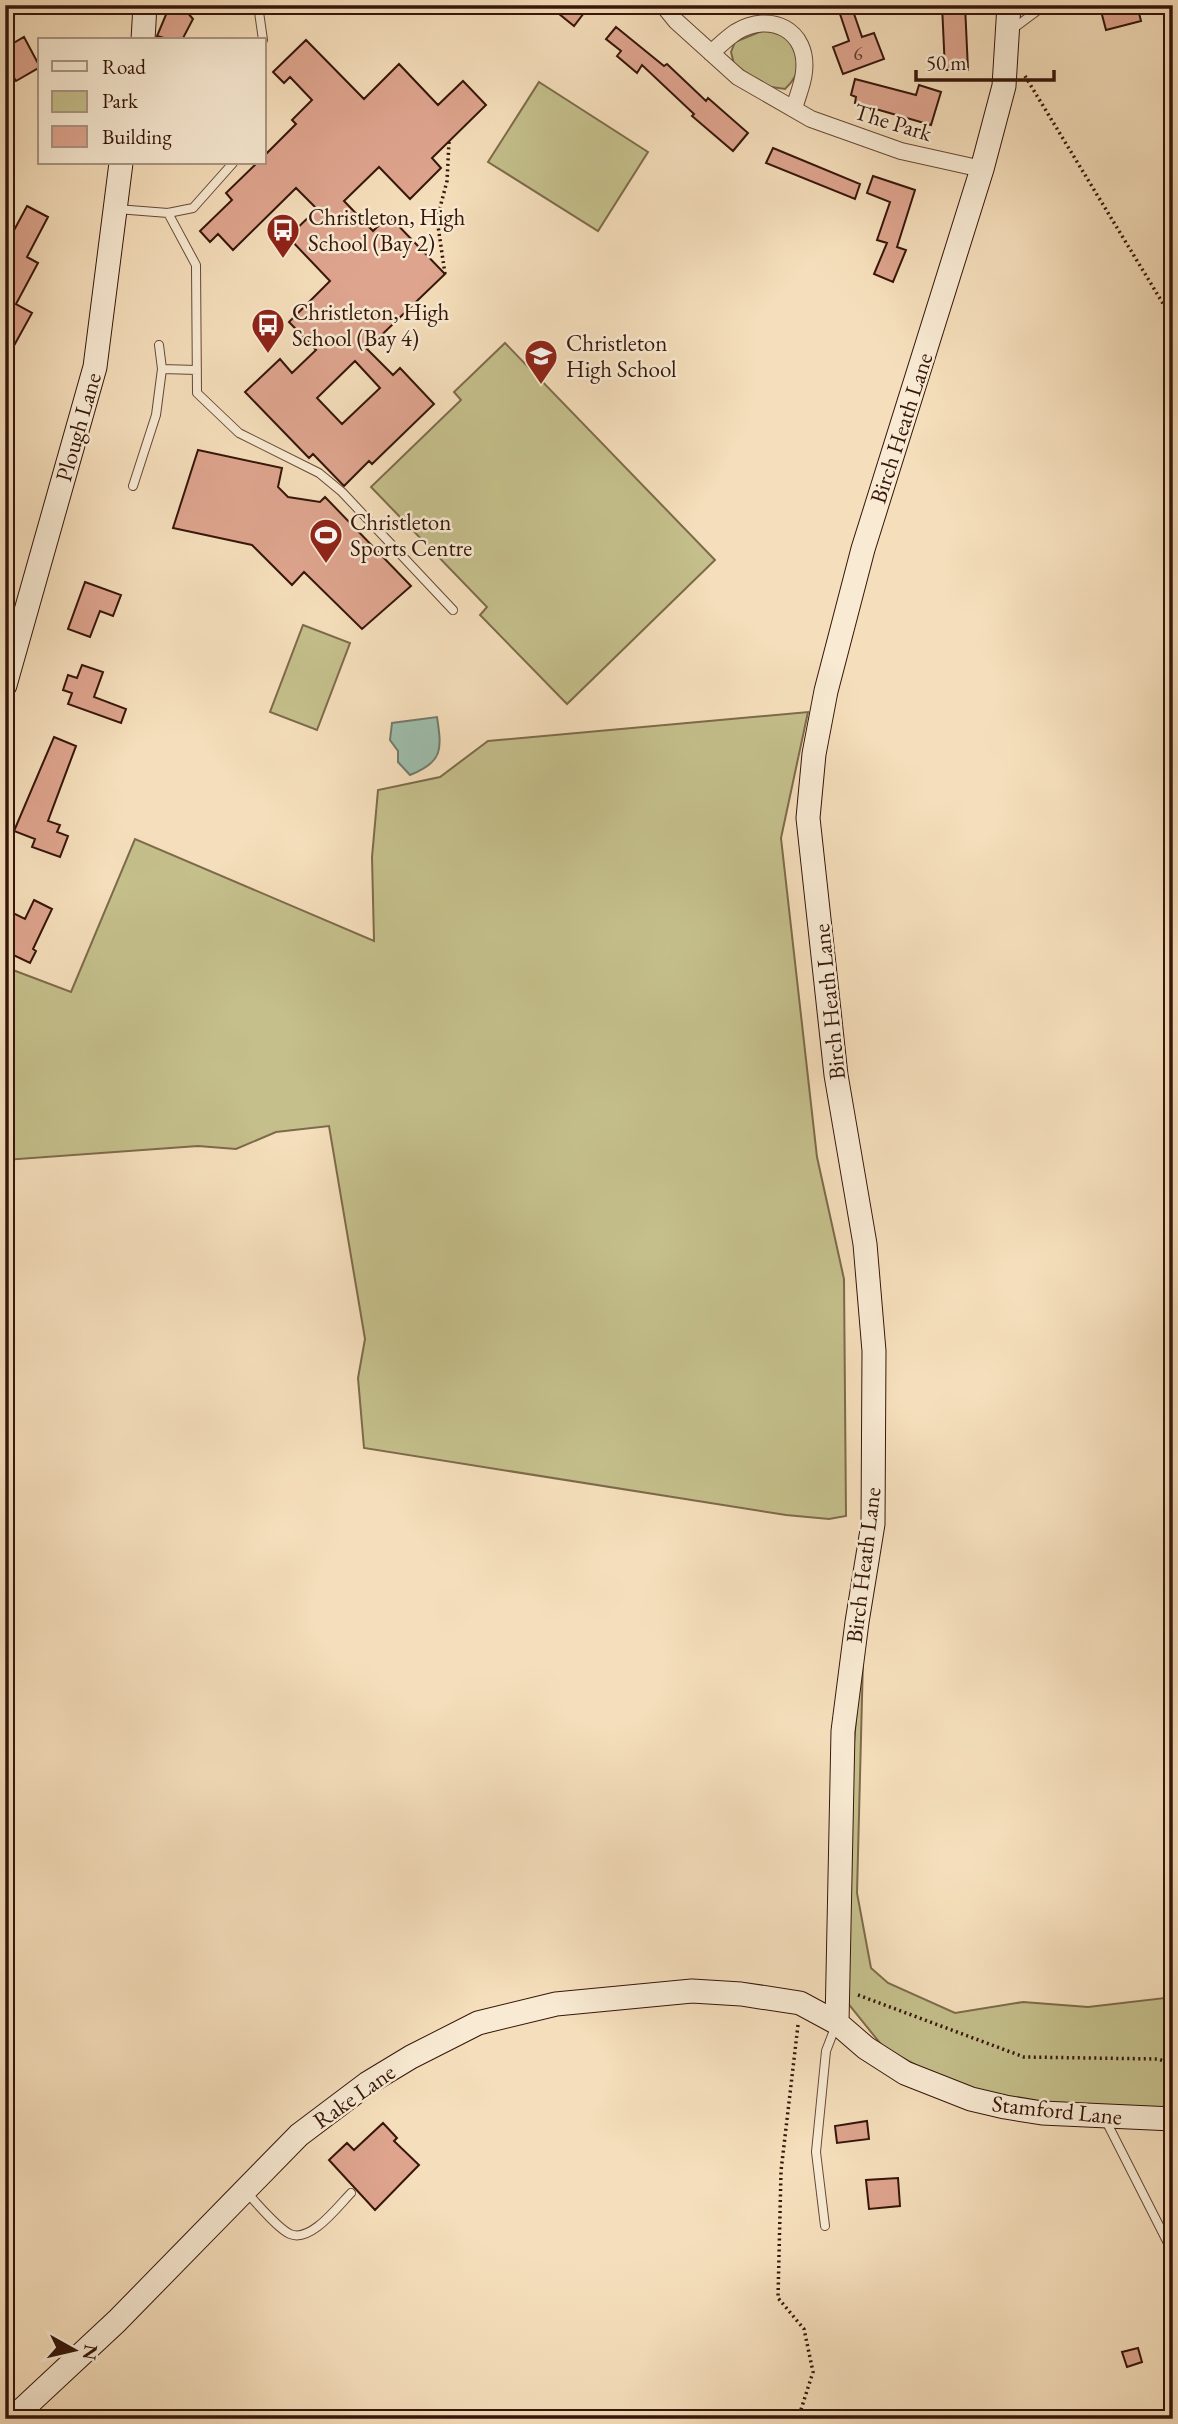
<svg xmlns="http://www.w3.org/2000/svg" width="1178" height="2424" font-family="'EB Garamond',serif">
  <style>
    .green { fill: #c4bf8b; stroke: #7d6a4a; stroke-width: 2 }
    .water { fill: #9dbdab; stroke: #747a6b; stroke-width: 2 }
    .building { fill: #dea48e; stroke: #36160a; stroke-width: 2; fill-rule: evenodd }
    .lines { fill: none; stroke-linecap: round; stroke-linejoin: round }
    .lane-casing { stroke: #664836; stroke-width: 10 }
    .street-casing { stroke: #664836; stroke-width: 18 }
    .secondary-casing { stroke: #36160a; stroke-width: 25 }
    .path { stroke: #36160a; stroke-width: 3.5; stroke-dasharray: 2 3.5; stroke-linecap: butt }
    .lane { stroke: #f8ead3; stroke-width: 8 }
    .street { stroke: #f8ead3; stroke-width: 16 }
    .secondary { stroke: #f8ead3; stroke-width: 23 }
    .labels { text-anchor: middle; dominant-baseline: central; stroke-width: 5; stroke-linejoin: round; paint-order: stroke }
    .number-label { font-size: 19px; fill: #603a2b }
    .street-label { font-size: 23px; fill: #36160a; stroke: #f8ead3 }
    .poi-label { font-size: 23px; fill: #36160a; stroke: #f8ead3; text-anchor: start }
  </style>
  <rect width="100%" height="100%" fill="#f5debb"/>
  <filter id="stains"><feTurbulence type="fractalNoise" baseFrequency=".00286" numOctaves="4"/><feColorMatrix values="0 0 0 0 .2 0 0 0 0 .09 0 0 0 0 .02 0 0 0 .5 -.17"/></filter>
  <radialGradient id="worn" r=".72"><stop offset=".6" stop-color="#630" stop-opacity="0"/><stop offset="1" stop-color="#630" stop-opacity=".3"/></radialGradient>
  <path class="green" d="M 767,29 L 786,34 C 801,53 804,72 785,89 L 765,86 L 734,64 L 731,52 L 735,42 Z
    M 539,82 L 648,152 L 598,231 L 488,162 Z
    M 505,343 L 715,560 L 567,704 L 480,615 L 487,607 L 371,487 L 461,400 L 454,392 Z
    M 303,625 L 350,643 L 317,730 L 270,712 Z
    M 808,712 L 781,838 L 817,1157 L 844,1279 L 846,1516 L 829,1519 L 786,1515 L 364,1448 L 358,1378 L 365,1339 L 329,1126 L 276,1132 L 236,1149 L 198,1146 L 5,1160 L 5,967 L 71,992 L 135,839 L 374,941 L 372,857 L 378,790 L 440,777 L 488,741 Z
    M 864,1621 L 857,1893 L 871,1968 L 888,1983 L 955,2013 L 1023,2002 L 1088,2007 L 1173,1997 L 1173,2109 L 1049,2106 L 996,2098 L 942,2079 L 884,2048 L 846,2001 L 848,1817 Z"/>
  <path class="water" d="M 437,717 C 442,750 443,762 410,775 L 398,762 L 398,751 L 390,740 L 392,723 Z"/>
  <path class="building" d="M 170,5 L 181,5 L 193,19 L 182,40 L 171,40 L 157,36 Z
    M 548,5 L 590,5 L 574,26 Z
    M 837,5 L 851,5 L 862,37 L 874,33 L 884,59 L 843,74 L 833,47 L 849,41 Z
    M 942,5 L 965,5 L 968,70 L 945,70 Z
    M 1124,5 L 1137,5 L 1141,21 L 1106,30 L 1101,11 Z
    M 616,27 L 664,66 L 667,64 L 706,101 L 708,98 L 748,133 L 733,151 L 692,116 L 694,114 L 642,65 L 637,73 L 617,56 L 621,51 L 606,39 Z
    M 24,37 L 40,67 L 16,81 L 5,63 L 5,48 Z
    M 306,40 L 364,99 L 399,64 L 438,105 L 463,81 L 486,105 L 432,158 L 441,168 L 410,199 L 379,167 L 344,201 L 373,231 L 389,216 L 445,274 L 367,349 L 393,375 L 400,368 L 434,404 L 372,464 L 369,461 L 344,486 L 313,454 L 309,458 L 245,392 L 280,359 L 292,373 L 316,350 L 289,322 L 330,281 L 288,237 L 317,209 L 296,188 L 233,250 L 218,234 L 210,242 L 200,231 L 232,200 L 226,193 L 257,163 L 264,163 L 264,156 L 296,124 L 292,120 L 312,100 L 290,77 L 284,83 L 273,72 ZM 355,361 L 380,388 L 342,424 L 317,398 Z
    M 855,79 L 916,95 L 919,85 L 941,92 L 931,125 L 855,103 L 856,97 L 851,95 Z
    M 773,148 L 860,184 L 855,199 L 766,163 Z
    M 873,176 L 915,190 L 897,247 L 906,250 L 893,282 L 874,274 L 887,243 L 877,240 L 890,202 L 867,193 Z
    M 27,206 L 48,217 L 27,257 L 38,263 L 16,304 L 32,313 L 5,362 L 5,285 L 13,269 L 5,264 L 5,247 Z
    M 198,450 L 282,468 L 278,487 L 288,497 L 320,502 L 325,497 L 411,586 L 362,629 L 304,572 L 292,585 L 252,545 L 173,528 Z
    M 85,582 L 121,595 L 113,616 L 100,611 L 90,637 L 68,629 Z
    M 82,665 L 103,672 L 94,697 L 126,709 L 121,723 L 68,704 L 72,693 L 63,690 L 68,675 L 77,678 Z
    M 54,737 L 76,746 L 48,821 L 60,825 L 57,832 L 68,836 L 60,857 L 32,847 L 35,839 L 14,831 Z
    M 34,900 L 52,909 L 33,949 L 36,951 L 30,963 L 5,951 L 5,909 L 25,919 Z
    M 867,2121 L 869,2139 L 837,2143 L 835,2126 Z
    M 383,2123 L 397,2138 L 394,2141 L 419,2165 L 375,2210 L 329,2160 L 347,2143 L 354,2150 Z
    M 898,2178 L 900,2206 L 869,2209 L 866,2180 Z
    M 1138,2348 L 1142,2362 L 1127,2367 L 1122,2352 Z"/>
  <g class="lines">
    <defs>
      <path id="lane" d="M 258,5 L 263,40
        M 1010,31 L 1045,5
        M 117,209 L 168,213 L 193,208 L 233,163
        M 168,213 L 196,265 L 197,393 L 239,433 L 319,473 L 342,492 L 453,610
        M 159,345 L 162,369
        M 133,486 L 156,415 L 162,369 L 197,370
        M 1105,2119 L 1173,2253
        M 246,2192 C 257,2203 277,2228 290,2234 C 311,2243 338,2206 351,2193
        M 825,2226 L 816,2152 L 826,2051 L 836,2025"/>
      <path id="street" d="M 663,5 L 676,21 L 738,77 L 811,119 L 901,151 L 982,169
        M 711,53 C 719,46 727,38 736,32 C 770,11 809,30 804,72 C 803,84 797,97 794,109"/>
      <path id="secondary" d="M 5,6 L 8,5
        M 143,40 L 145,5
        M 5,685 L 95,367 L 121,163
        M 837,2023 L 843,1731 L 857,1622 L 873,1524 L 874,1351 L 865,1244 L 836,1075 L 808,818 L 814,754 L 826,691 L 863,549 L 982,169 L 1004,86 L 1009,5
        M 12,2419 L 117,2321 L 299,2135 L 368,2083 L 411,2057 L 478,2023 L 556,2004 L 692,1991 L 741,1994 L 800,2003 L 837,2023 L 866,2048 L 905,2073 L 971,2099 L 1005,2107 L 1042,2113 L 1173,2119"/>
    </defs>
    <use href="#lane" class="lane-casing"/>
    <use href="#street" class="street-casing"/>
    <use href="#secondary" class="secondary-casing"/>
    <path class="path" d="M 1025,76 L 1173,320
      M 445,274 L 437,219 L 447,181 L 449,142
      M 858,1995 L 1024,2057 L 1158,2059 L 1173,2064
      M 798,2025 L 781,2171 L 778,2298 L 804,2329 L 813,2372 L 798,2419"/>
    <use href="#lane" class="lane"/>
    <use href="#street" class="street"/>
    <use href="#secondary" class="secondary"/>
  </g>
  <defs>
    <symbol id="bus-pin" viewBox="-11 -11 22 30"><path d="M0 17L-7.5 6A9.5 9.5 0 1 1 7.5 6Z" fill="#8f2418" stroke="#f8ead3"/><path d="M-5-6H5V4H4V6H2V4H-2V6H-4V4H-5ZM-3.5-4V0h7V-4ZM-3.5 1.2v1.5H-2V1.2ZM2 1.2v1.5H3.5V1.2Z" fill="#fff"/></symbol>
    <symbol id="school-pin" viewBox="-11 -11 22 30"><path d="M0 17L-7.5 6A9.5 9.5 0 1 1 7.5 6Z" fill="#8f2418" stroke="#f8ead3"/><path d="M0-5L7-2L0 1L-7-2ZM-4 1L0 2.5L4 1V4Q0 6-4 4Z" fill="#fff"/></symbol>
    <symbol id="stadium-pin" viewBox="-11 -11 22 30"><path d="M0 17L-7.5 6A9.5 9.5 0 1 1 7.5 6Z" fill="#8f2418" stroke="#f8ead3"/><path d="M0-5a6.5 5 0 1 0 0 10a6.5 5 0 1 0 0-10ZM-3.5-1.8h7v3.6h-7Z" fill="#fff"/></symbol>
  </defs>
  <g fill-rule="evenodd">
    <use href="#bus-pin" x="264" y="211" width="38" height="52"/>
    <use href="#bus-pin" x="249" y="306" width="38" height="52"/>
    <use href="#school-pin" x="522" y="337" width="38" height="52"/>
    <use href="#stadium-pin" x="307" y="516" width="38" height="52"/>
  </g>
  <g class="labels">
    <g class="number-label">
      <text x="858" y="53">6</text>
    </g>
    <g class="street-label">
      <text transform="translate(893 122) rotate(17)">The Park</text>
      <text transform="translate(78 427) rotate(-74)">Plough Lane</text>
      <text transform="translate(901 428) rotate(-72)">Birch Heath Lane</text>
      <text transform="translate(829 1002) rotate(-96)">Birch Heath Lane</text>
      <text transform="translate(863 1565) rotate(-83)">Birch Heath Lane</text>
      <text transform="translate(354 2096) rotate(-35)">Rake Lane</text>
      <text transform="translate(1057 2110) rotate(6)">Stamford Lane</text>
    </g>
    <g class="poi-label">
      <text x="308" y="217">Christleton, High<tspan x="308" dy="26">School (Bay 2)</tspan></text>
      <text x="292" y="312">Christleton, High<tspan x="292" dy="26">School (Bay 4)</tspan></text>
      <text x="566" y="343">Christleton<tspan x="566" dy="26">High School</tspan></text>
      <text x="350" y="522">Christleton<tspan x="350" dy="26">Sports Centre</tspan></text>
    </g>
  </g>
  <rect width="1178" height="2424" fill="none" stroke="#f5debb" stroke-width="28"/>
  <rect x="7" y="7" width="1164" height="2410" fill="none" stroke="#36160a" stroke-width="3.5"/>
  <rect x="14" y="14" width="1150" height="2396" fill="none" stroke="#36160a" stroke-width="2"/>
  <rect x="38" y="38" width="228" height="126" fill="#f8ead3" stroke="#aa9583" stroke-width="2"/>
  <rect x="52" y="61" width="35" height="10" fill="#f8ead3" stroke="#aa9583" stroke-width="2"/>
  <text x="102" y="74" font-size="21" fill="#36160a">Road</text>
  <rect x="52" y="91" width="35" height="21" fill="#c4bf8b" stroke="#aa9583" stroke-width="2"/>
  <text x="102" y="108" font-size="21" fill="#36160a">Park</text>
  <rect x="52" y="126" width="35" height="21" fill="#dea48e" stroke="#aa9583" stroke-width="2"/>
  <text x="102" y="144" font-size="21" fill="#36160a">Building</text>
  <g transform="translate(74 2350) rotate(98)" stroke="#f8ead3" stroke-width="5" paint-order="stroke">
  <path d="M0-5L12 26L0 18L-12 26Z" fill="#36160a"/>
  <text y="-10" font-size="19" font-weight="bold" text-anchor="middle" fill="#36160a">N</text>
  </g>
  <path d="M916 70v10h138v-10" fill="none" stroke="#36160a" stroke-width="3.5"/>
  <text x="926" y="70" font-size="21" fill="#36160a" stroke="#f8ead3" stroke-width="5" paint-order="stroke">50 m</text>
  <rect width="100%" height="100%" filter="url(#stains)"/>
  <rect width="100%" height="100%" fill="url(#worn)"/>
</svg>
